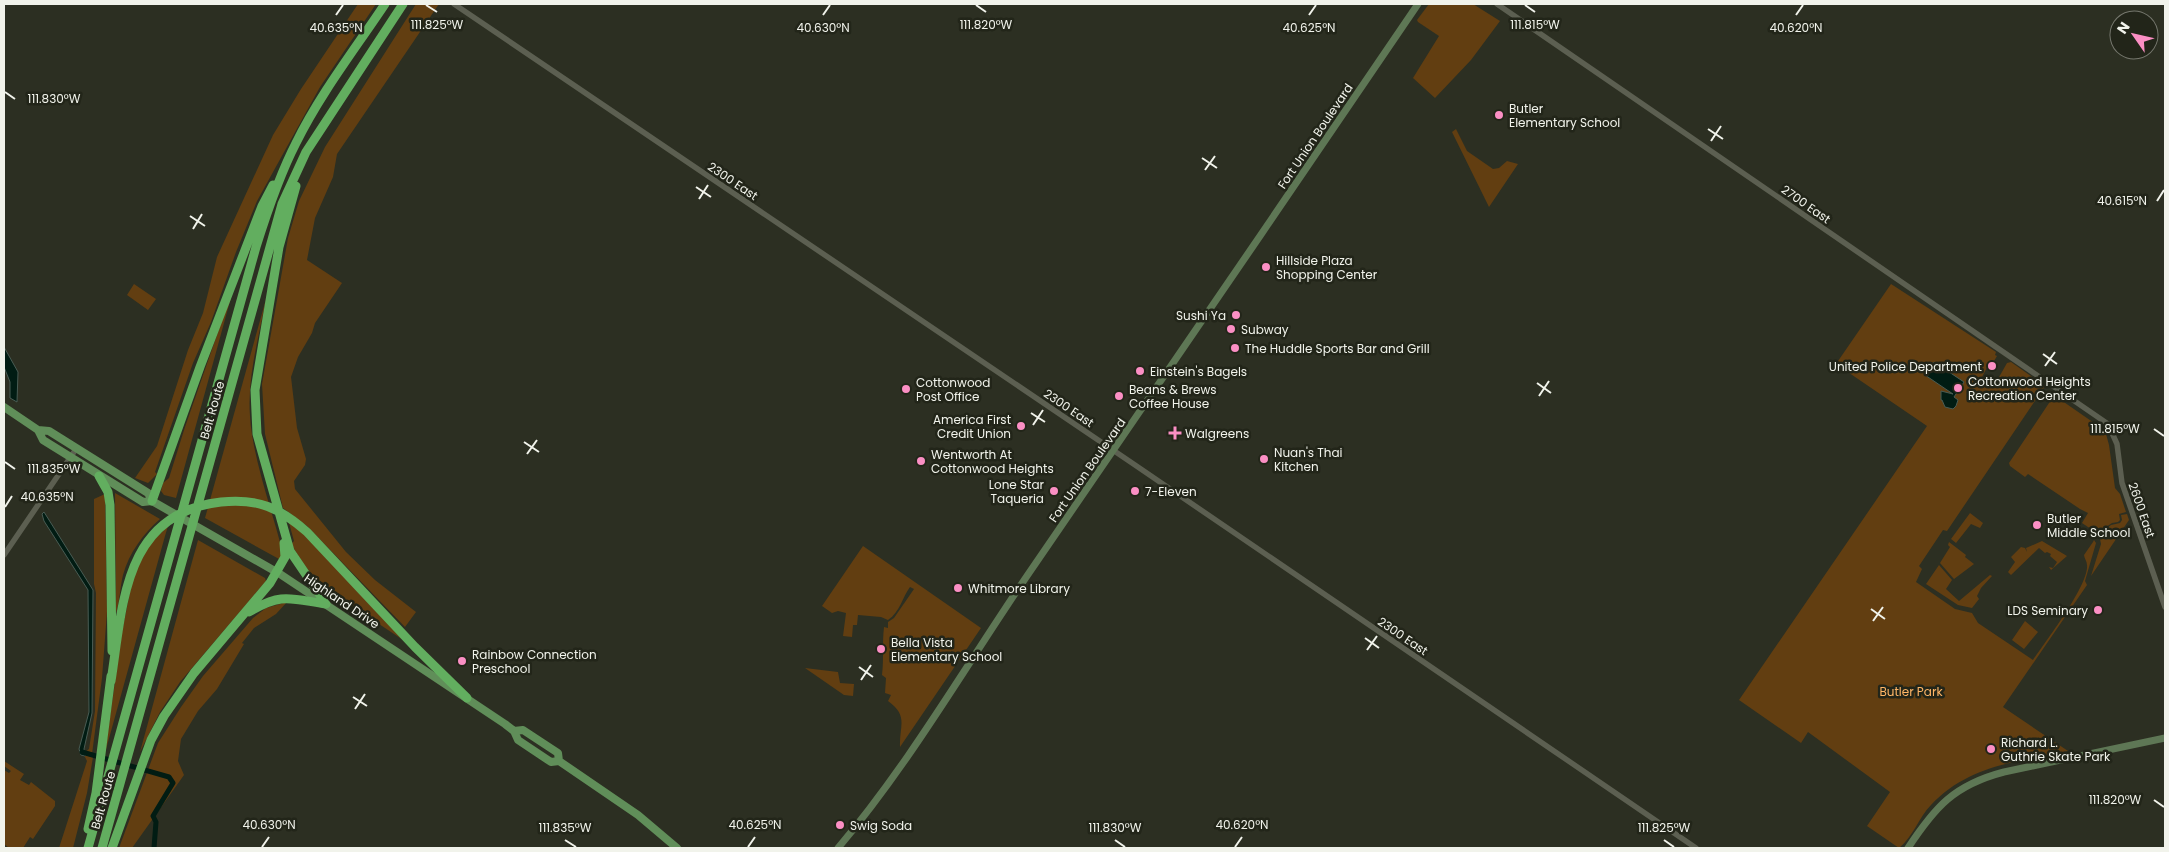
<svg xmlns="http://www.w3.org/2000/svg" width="2169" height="852" font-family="Poppins,sans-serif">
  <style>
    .green { fill: #623e11 }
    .water { fill: #011c13; stroke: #495c54 }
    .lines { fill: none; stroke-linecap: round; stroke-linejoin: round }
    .canal { stroke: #011c13; stroke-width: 5 }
    .tertiary { stroke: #5c5f51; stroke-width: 5.5 }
    .secondary { stroke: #5e7755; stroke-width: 7 }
    .primary { stroke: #608e59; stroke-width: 8 }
    .motorway { stroke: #62ae5f; stroke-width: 9 }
    .ticks { fill: none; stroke: #f1f3eb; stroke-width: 2 }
    .poi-dot { fill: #fb8fc4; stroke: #222519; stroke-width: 2 }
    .labels { text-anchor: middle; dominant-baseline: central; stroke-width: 5; stroke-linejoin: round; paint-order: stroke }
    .poi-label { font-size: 12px; fill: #f1f3eb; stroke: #222519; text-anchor: start }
    .street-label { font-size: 12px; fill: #f1f3eb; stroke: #222519 }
    .park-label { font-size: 12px; fill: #feb566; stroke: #222519 }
    .ticks-label { font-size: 12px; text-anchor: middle; fill: #f1f3eb; stroke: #222519; stroke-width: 5; stroke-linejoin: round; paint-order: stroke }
  </style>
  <rect width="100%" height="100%" fill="#2c2f22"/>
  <path class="green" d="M 358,4 L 376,4 L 320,87 L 257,201 L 236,252 L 211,322 L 193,363 L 155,472 L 157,474 L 148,483 L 135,478 L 157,446 L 188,350 L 203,313 L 217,257 L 262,159 L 273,135 L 301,89 Z
    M 416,4 L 439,4 L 337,154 L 333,177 L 315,218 L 307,260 L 342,283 L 315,323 L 312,333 L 298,357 L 291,377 L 297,428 L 306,459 L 305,465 L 294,481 L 295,489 L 346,552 L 375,580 L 416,612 L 405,627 L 307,526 L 283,508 L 265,434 L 262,384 L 288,238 L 299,201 L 325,147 Z
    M 1429,4 L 1473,4 L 1500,21 L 1471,60 L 1435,98 L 1413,78 L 1439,36 L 1418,22 L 1417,20 Z
    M 1456,129 L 1467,151 L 1493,169 L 1499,168 L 1507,161 L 1518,164 L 1489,207 L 1452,132 Z
    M 235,283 L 176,498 L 164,495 L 161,491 L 163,483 L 169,478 L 185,427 Z
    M 134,284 L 156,299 L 148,310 L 127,295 Z
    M 1891,284 L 1996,352 L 1995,355 L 1997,356 L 1994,361 L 1991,360 L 1982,377 L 1994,386 L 2007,363 L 2011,362 L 2045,386 L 1947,531 L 1943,530 L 1919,566 L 1922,569 L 1916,582 L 1955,609 L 1972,613 L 1978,623 L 2033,660 C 2045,642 2089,585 2087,565 C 2087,561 2084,558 2084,555 L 2093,542 L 2094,540 L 2096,543 L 2085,581 L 2087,585 L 2003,707 L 2068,751 C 2018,761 1967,766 1931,805 C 1919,817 1913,837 1899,848 L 1867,826 L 1890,792 L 1808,732 L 1801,743 L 1739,700 L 1927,426 L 1836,364 Z
    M 266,299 C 259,337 247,377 250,416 C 252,455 271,507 281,546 L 281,557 L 279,559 L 205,518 Z
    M 2058,398 L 2097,425 L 2106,434 L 2109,445 L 2115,488 L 2120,494 L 2126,512 L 2119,514 L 2120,520 L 2118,522 L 2112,523 L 2097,533 L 2082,523 L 2088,513 L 2080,509 L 2028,474 L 2025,477 L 2010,466 L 2009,463 L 2051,400 Z
    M 115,493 L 160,519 C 143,534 129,553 123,575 C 120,587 120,601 116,613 Z
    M 105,494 L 107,612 L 102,678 L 92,754 L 85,752 L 89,749 L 95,711 L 96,593 L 94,584 L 94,499 Z
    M 1970,513 L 1983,523 L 1980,528 L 1971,524 L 1956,543 L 1951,539 Z
    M 2127,514 L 2129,520 L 2091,576 L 2101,544 L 2099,534 L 2111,525 L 2120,523 L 2122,520 L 2121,515 Z
    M 288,519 L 296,525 L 403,640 L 328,590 C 312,577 302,562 291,544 L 294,541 Z
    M 168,526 L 165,536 L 105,753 L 122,632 L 137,557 Z
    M 198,540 L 265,578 L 266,581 L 180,682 L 160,712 L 140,752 Z
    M 2042,541 L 2067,556 L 2051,570 L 2049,567 L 2053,568 L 2057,562 L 2050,556 L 2051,554 L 2047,552 L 2045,553 L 2039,548 L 2011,575 L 2008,572 L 2015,562 L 2011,557 L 2021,547 L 2025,548 L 2027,552 L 2026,548 Z
    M 1949,542 L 1966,555 L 1965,557 L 1974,564 L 1954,579 L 1940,563 L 1950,547 L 1948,545 Z
    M 863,546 L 981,628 L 900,747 C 899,726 909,716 888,701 L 891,695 L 885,693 L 886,678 L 882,675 C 884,657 882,644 884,627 L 888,628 L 888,622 L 894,618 L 914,589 L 910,587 C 903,596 900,612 888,620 L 881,617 L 858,615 L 857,625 L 853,625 L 852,637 L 843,636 L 846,613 L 838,611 L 832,613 L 822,606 Z
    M 1939,565 L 1952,580 L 1946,589 L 1959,601 L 1990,575 L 1992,576 L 1981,588 L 1977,596 L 1979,599 L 1972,608 L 1958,605 L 1926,584 Z
    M 287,602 L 276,614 L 254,628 L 242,643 L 244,644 L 217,689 L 198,711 L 181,739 L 178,761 L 184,775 L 132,848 L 119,848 L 158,743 L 181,707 L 203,676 L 253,618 L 266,608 Z
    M 2025,621 L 2038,632 L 2024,649 L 2012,640 Z
    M 805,668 L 838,672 L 840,683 L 854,684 L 853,696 L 844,695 Z
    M 84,755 L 93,757 L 87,793 L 73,848 L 59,848 L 87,761 Z
    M 4,761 L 24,774 L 20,780 L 29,785 L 31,782 L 55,801 L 55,806 L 33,839 L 30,837 L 23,848 L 9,848 L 4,844 L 4,770 L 9,773 L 11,771 L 4,766 Z"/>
  <path class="water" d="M 4,347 L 18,372 L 17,402 L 10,398 L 10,382 L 4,367 Z
    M 1934,362 L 1964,382 L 1954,397 L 1958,400 L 1956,406 L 1953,409 L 1945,407 L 1942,400 L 1941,400 L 1941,391 L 1953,394 L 1925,375 Z
    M 44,512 L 93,590 L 92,713 L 84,749 L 84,752 L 87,753 L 85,756 L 81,755 L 79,749 L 89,712 L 88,590 L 44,521 L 42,514 Z"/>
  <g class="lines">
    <path class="canal" d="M 82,752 L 169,777 L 173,783 L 153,816 L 156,822 L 154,848"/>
    <path class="tertiary" d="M 454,4 L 1135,465 L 1696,848
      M 1497,4 L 2108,424 L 2117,444 L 2122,483 L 2165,607
      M 4,555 L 76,449"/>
    <path class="secondary" d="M 838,848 C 910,763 966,665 1029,573 C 1159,384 1289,194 1418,4
      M 1908,848 C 1935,807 1954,785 2004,772 L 2165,738"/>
    <path class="primary" d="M 4,407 L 38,430 L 43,440 L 143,502 L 152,501
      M 38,430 L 49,431 L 148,493 L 152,501 L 280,574 L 505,724 L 514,731 L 518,740 L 551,762 L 559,761
      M 514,731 L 523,730 L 558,753 L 559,761 L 638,815 L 677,848"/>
    <path class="motorway" d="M 296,186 L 279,247 L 255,390 L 257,434 L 290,551 L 326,604
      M 99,476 L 108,492 L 110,505 L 112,651
      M 152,501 L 200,367 L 262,206 L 273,185
      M 249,612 C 282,592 291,599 326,604
      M 111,681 C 123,605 123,513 221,502 C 258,498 280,508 307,532 L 415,647 L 467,698
      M 88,829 L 96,793 L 111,676
      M 88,848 L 256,247 C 267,212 279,176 296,143 C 320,94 355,49 385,4
      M 102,848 L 282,204 L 306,152 L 403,4
      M 112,848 L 151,740 L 164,716 L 194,673 L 270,583 L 285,557 L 284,543"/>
  </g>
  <path class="ticks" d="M 426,5 L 437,12M 976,5 L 986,12M 1525,5 L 1535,12M 336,15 L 343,5M 823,15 L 830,5M 1309,15 L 1316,5M 1796,15 L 1803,5M 5,92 L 15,99M 1708,129 L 1723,139M 1711,141 L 1721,126M 1202,158 L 1217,168M 1205,170 L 1215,156M 696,187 L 711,197M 699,199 L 708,185M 2157,201 L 2164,190M 190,216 L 205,226M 193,229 L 202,214M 2043,354 L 2057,364M 2045,366 L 2055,352M 1537,383 L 1551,393M 1539,396 L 1549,381M 1031,413 L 1045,422M 1033,425 L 1043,410M 2154,429 L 2164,436M 524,442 L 539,452M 527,454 L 537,440M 5,462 L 15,469M 5,507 L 12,496M 1871,609 L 1885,619M 1873,621 L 1883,607M 1365,638 L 1379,648M 1367,650 L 1377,636M 859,667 L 873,677M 861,680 L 871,665M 353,697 L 367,706M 355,709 L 365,694M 2154,800 L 2164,807M 565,840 L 576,847M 1115,840 L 1125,847M 1664,840 L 1674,847M 262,847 L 269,837M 748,847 L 755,837M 1235,847 L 1242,837"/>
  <g class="poi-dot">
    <circle cx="1499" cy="115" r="5"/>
    <circle cx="1266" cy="267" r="5"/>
    <circle cx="1236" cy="315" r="5"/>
    <circle cx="1231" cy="329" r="5"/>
    <circle cx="1235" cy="348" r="5"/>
    <circle cx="1992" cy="366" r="5"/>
    <circle cx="1140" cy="371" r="5"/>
    <circle cx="1958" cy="388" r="5"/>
    <circle cx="906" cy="389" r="5"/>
    <circle cx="1119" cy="396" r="5"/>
    <circle cx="1021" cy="426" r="5"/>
    <path d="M1172.5 425.5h5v5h5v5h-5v5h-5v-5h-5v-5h5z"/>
    <circle cx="1264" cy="459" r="5"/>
    <circle cx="921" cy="461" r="5"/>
    <circle cx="1054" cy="491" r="5"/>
    <circle cx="1135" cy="491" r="5"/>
    <circle cx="2037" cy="525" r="5"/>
    <circle cx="958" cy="588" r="5"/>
    <circle cx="2098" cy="610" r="5"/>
    <circle cx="881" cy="649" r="5"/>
    <circle cx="462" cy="661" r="5"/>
    <circle cx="1991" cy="749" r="5"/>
    <circle cx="840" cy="825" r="5"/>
  </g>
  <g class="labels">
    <g class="poi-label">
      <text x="1509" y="108">Butler<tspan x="1509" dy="14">Elementary School</tspan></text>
      <text x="1276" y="260">Hillside Plaza<tspan x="1276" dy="14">Shopping Center</tspan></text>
      <text x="1226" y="315" text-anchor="end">Sushi Ya</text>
      <text x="1241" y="329">Subway</text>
      <text x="1245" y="348">The Huddle Sports Bar and Grill</text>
      <text x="1982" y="366" text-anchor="end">United Police Department</text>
      <text x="1150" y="371">Einstein's Bagels</text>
      <text x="1968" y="381">Cottonwood Heights<tspan x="1968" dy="14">Recreation Center</tspan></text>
      <text x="916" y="382">Cottonwood<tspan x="916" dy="14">Post Office</tspan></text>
      <text x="1129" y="389">Beans &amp; Brews<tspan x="1129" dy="14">Coffee House</tspan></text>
      <text x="1011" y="419" text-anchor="end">America First<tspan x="1011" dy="14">Credit Union</tspan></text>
      <text x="1185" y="433">Walgreens</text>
      <text x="1274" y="452">Nuan's Thai<tspan x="1274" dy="14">Kitchen</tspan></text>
      <text x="931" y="454">Wentworth At<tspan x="931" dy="14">Cottonwood Heights</tspan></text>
      <text x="1044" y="484" text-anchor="end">Lone Star<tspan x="1044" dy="14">Taqueria</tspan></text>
      <text x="1145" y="491">7-Eleven</text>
      <text x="2047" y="518">Butler<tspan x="2047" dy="14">Middle School</tspan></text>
      <text x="968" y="588">Whitmore Library</text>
      <text x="2088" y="610" text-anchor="end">LDS Seminary</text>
      <text x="891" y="642">Bella Vista<tspan x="891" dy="14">Elementary School</tspan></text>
      <text x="472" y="654">Rainbow Connection<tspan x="472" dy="14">Preschool</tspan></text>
      <text x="2001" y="742">Richard L.<tspan x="2001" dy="14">Guthrie Skate Park</tspan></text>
      <text x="850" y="825">Swig Soda</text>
    </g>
    <g class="street-label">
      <text transform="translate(1315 136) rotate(-56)">Fort Union Boulevard</text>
      <text transform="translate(733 181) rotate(34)">2300 East</text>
      <text transform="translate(1806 204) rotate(35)">2700 East</text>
      <text transform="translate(1069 408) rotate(34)">2300 East</text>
      <text transform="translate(212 410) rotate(-74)">Belt Route</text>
      <text transform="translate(1087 470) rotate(-55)">Fort Union Boulevard</text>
      <text transform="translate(2142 510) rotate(71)">2600 East</text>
      <text transform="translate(342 601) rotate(34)">Highland Drive</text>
      <text transform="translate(1403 636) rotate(34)">2300 East</text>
      <text transform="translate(103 800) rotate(-74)">Belt Route</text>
    </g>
    <g class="park-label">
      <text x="1911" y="691">Butler Park</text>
    </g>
  </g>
  <g class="ticks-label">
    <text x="437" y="29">111.825°W</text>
    <text x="986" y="29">111.820°W</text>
    <text x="1535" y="29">111.815°W</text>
    <text x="336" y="32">40.635°N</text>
    <text x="1309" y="32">40.625°N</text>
    <text x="823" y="32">40.630°N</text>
    <text x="1796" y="32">40.620°N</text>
    <text x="54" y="103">111.830°W</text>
    <text x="2122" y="205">40.615°N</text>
    <text x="2115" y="433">111.815°W</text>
    <text x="54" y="473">111.835°W</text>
    <text x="47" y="501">40.635°N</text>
    <text x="2115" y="804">111.820°W</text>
    <text x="269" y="829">40.630°N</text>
    <text x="755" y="829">40.625°N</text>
    <text x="1242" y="829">40.620°N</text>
    <text x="565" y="832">111.835°W</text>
    <text x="1115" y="832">111.830°W</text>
    <text x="1664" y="832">111.825°W</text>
  </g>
  <rect width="2169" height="852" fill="none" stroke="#f1f3eb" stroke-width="10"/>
  <g transform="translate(2134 35) rotate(304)"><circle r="24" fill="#222519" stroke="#75776d"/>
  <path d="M0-4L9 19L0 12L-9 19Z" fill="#fb8fc4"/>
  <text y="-8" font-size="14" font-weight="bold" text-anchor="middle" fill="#f1f3eb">N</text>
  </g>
</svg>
